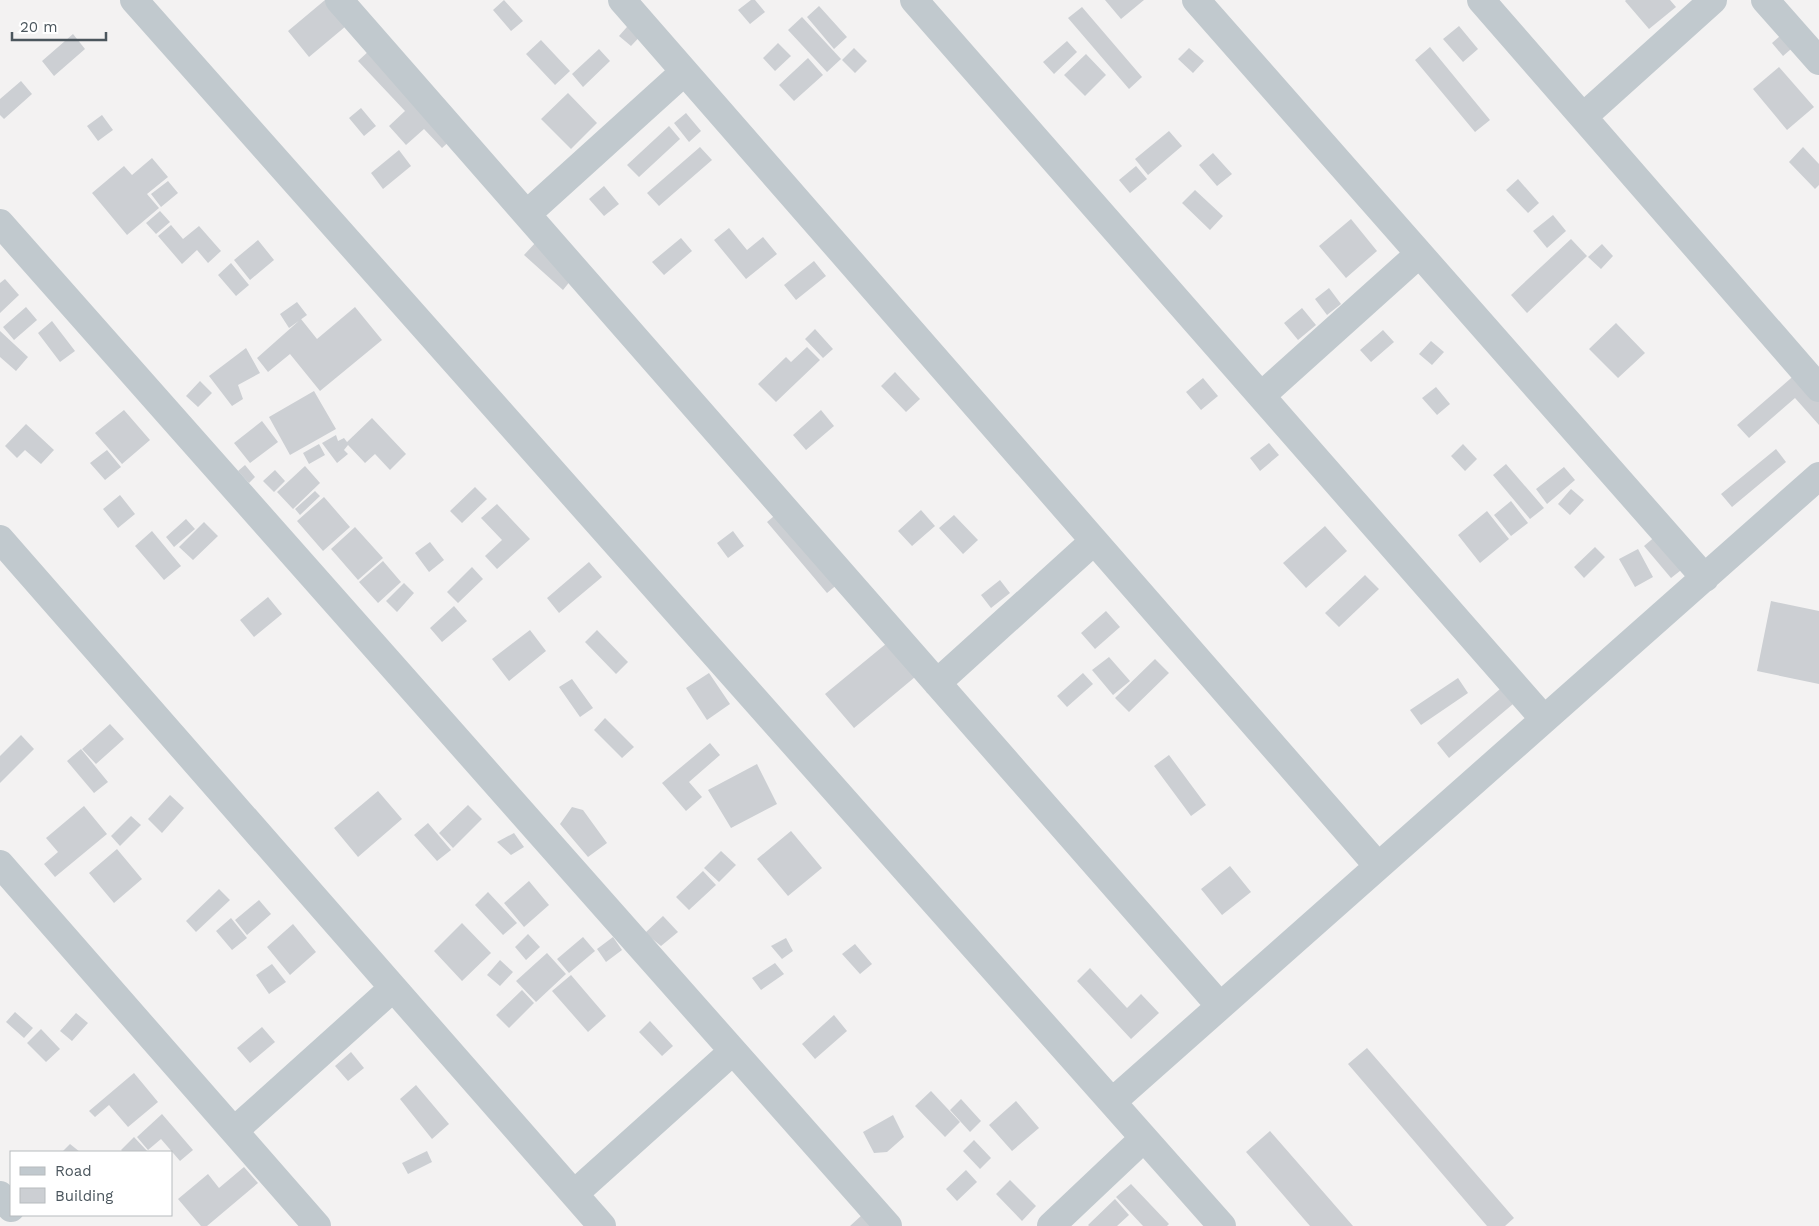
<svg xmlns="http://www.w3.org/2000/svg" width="1819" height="1226" font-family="'Work Sans',sans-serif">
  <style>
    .building { fill: #cccfd3 }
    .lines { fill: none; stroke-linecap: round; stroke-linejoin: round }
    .street { stroke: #c1c9ce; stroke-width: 28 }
  </style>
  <rect width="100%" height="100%" fill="#f3f2f2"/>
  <path class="building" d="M 325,0 L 335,0 L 352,21 L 309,57 L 288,31 Z
    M 504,0 L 523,21 L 511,31 L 493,10 Z
    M 751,0 L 755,0 L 765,12 L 750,24 L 738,10 Z
    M 1105,0 L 1144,0 L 1121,19 Z
    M 1626,0 L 1670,0 L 1676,7 L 1649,29 L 1625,1 Z
    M 819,6 L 847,37 L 834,49 L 807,17 Z
    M 1082,7 L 1142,77 L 1129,89 L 1068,18 Z
    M 802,17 L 841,59 L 827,72 L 788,30 Z
    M 634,19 L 646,30 L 631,46 L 619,36 Z
    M 1459,26 L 1478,49 L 1463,62 L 1443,39 Z
    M 1787,30 L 1798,43 L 1783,56 L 1772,43 Z
    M 73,34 L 85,49 L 54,76 L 42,61 Z
    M 541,40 L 570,71 L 555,85 L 526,54 Z
    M 1067,41 L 1077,52 L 1054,74 L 1043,62 Z
    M 778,43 L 791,56 L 775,71 L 763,58 Z
    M 1430,47 L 1490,120 L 1475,132 L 1415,60 Z
    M 854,48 L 867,61 L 855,73 L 842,60 Z
    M 1189,48 L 1204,61 L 1193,73 L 1178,59 Z
    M 599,49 L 610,61 L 583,87 L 572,74 Z
    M 370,50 L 453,138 L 442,148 L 424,129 L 406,145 L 389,126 L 405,111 L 358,61 Z
    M 1086,54 L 1106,75 L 1085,96 L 1064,75 Z
    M 808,58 L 823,75 L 794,101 L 779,85 Z
    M 1779,67 L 1814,107 L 1787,130 L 1753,89 Z
    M 21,81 L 32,94 L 4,119 L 0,115 L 0,99 Z
    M 568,93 L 597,123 L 571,149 L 541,119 Z
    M 361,108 L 376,126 L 364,136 L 349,118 Z
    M 686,113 L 701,131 L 689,142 L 674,123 Z
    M 102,115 L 113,130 L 98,141 L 87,126 Z
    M 669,126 L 680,139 L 639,177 L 627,165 Z
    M 1169,131 L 1182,146 L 1148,175 L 1135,159 Z
    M 700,147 L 712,160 L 659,206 L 647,193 Z
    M 1803,147 L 1819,164 L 1819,185 L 1815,189 L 1789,162 Z
    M 399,150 L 411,166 L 383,189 L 371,173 Z
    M 1213,153 L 1232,174 L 1217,186 L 1199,165 Z
    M 152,158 L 168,177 L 147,194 L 159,208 L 127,235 L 92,193 L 124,166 L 132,175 Z
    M 1136,166 L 1147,179 L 1130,193 L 1119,180 Z
    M 1518,179 L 1539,203 L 1528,213 L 1506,190 Z
    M 168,181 L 178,193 L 161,207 L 151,194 Z
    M 604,186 L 619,204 L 604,216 L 589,199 Z
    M 1195,190 L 1223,216 L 1210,230 L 1182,203 Z
    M 160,211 L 170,222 L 156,234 L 146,223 Z
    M 1553,215 L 1566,231 L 1547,248 L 1533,231 Z
    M 1351,219 L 1377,251 L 1346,278 L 1319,246 Z
    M 171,225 L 183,239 L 199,226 L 221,251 L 208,263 L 197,250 L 182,264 L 158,236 Z
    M 729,228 L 747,250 L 763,237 L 777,254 L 746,279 L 714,240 Z
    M 681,238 L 692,251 L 664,275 L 652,262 Z
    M 1571,239 L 1587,256 L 1527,313 L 1511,295 Z
    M 258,240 L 274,260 L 250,280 L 234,260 Z
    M 537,241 L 575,275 L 563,290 L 524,255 Z
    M 1602,244 L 1613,256 L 1601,269 L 1588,257 Z
    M 814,261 L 826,276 L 796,300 L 784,285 Z
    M 231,263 L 249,285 L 236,296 L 218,275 Z
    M 5,279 L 19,295 L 0,313 L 0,283 Z
    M 1329,288 L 1341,304 L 1327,315 L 1315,299 Z
    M 297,302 L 307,315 L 289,328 L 280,314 Z
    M 26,307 L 37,320 L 14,340 L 3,327 Z
    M 355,307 L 382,340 L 320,391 L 290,354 L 268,372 L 257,358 L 301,319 L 317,339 Z
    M 1302,308 L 1316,325 L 1298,340 L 1284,323 Z
    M 52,321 L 75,351 L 60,362 L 38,333 Z
    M 1616,323 L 1645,353 L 1618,378 L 1589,349 Z
    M 815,329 L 833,349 L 823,358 L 805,339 Z
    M 1383,330 L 1394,342 L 1371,362 L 1360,350 Z
    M 0,331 L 28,357 L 16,371 L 0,357 Z
    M 1431,341 L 1444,352 L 1432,365 L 1419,354 Z
    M 807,347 L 820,360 L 776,402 L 758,384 L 786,357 L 791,362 Z
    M 246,348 L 260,373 L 238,385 L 243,399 L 232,406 L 209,376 Z
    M 895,372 L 920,399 L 906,412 L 881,386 Z
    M 1798,372 L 1819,396 L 1819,425 L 1795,398 L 1749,438 L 1737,425 Z
    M 1203,378 L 1218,396 L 1201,410 L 1186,392 Z
    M 200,381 L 212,393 L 198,407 L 186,396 Z
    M 1436,387 L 1450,404 L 1437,415 L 1422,398 Z
    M 314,391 L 336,429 L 290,455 L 269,417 Z
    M 124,410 L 150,440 L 122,464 L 95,433 Z
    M 821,410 L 834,426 L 806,450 L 793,435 Z
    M 372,418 L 406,454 L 390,470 L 375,454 L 365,463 L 348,445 L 344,450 L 348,454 L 337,463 L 322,443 L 336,435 L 338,441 L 344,438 L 347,442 Z
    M 262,421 L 278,442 L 250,463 L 234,443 Z
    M 26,424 L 54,450 L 41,464 L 25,450 L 17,458 L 5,446 Z
    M 1269,443 L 1279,455 L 1260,471 L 1250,458 Z
    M 319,444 L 325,455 L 309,464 L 303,453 Z
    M 1463,444 L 1477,459 L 1465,471 L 1451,456 Z
    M 1776,449 L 1786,462 L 1732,507 L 1721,494 Z
    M 107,450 L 121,467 L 105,480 L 90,463 Z
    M 1506,464 L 1544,508 L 1530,519 L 1493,475 Z
    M 245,465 L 255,477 L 249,483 L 238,471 Z
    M 305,466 L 320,483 L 293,509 L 277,492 Z
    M 1564,467 L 1575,480 L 1547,504 L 1536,489 Z
    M 275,470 L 285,481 L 274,492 L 263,481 Z
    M 475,487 L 487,499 L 462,523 L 450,511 Z
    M 1571,489 L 1584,500 L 1570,515 L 1558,504 Z
    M 315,491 L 320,496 L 300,515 L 295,509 Z
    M 120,495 L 135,514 L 118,528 L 103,509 Z
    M 324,497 L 350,527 L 323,551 L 297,521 Z
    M 1511,501 L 1528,523 L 1511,536 L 1494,515 Z
    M 497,504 L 530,539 L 497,569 L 485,556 L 502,540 L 481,518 Z
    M 921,510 L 935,526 L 912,546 L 898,531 Z
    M 780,511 L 839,583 L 827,593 L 767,522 Z
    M 1487,511 L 1509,539 L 1480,563 L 1458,535 Z
    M 954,515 L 978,540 L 963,554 L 939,528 Z
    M 186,519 L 195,529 L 174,547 L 166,537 Z
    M 204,522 L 218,536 L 193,560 L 179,547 Z
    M 1325,526 L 1347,551 L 1306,588 L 1283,563 Z
    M 355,527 L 383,558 L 358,580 L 331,549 Z
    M 152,531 L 181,566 L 164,580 L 135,546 Z
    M 733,531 L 744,546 L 728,558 L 717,543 Z
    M 1657,535 L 1685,567 L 1671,578 L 1644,546 Z
    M 430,542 L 444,560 L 429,572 L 415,553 Z
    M 1595,547 L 1605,557 L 1584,578 L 1574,567 Z
    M 1638,549 L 1653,577 L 1635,587 L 1619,559 Z
    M 383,561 L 401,582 L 378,603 L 359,582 Z
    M 589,562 L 602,577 L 559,613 L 547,598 Z
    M 472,567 L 483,579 L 458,603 L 447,592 Z
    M 1365,575 L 1379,589 L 1339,627 L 1325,613 Z
    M 1000,580 L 1010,593 L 991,608 L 981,595 Z
    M 404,583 L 414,593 L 397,612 L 386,601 Z
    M 268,597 L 282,614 L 254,637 L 240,620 Z
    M 1771,601 L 1819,611 L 1819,684 L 1757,671 Z
    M 454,606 L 467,621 L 442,642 L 430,628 Z
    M 1106,611 L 1120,627 L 1095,649 L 1081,633 Z
    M 530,630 L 546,651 L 509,681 L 492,659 Z
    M 597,630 L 628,662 L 616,674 L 585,642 Z
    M 887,643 L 915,677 L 854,728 L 825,694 Z
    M 1109,657 L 1130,681 L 1113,695 L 1092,670 Z
    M 1155,659 L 1169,673 L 1129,712 L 1115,698 Z
    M 709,673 L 730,704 L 707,720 L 686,688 Z
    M 1083,673 L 1093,684 L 1067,707 L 1057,696 Z
    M 1458,678 L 1468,693 L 1421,725 L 1410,710 Z
    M 572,679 L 593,708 L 580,717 L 559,687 Z
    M 1500,689 L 1513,704 L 1449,758 L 1437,743 Z
    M 605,718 L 634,747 L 622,758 L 594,730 Z
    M 110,724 L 124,739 L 96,764 L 82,749 Z
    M 21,735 L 34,749 L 0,783 L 0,756 Z
    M 710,743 L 720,755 L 689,782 L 702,797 L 686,811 L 662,783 Z
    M 81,749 L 108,782 L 94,793 L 67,761 Z
    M 1169,755 L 1206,805 L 1191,816 L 1154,766 Z
    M 757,764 L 777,804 L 731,828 L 708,790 Z
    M 378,791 L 402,819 L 358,857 L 334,828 Z
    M 170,795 L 184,808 L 162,833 L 148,819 Z
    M 468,805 L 482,819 L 453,848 L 439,833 Z
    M 84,806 L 107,834 L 55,877 L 44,864 L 58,852 L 46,838 Z
    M 572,807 L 583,810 L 607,843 L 588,857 L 560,824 Z
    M 131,816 L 141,825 L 120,846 L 111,836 Z
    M 428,823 L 451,850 L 437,861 L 414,835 Z
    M 791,831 L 822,868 L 788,896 L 757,859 Z
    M 514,833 L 524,847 L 511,855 L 497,842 Z
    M 117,849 L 142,879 L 114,903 L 89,873 Z
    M 721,851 L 736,865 L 719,882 L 704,868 Z
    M 1230,866 L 1251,892 L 1222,915 L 1201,889 Z
    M 703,871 L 716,885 L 689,910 L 676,897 Z
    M 529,881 L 549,905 L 524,927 L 504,903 Z
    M 219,889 L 230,900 L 196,932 L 186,921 Z
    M 488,892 L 517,923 L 503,935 L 475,905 Z
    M 259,900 L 271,914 L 247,935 L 235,920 Z
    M 663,916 L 678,932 L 661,946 L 645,933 Z
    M 231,918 L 247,938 L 232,950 L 216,931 Z
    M 462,923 L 491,953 L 462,981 L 434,951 Z
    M 293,924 L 316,952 L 290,975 L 267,947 Z
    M 528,934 L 540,947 L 526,960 L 515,947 Z
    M 583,937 L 595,951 L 569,973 L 557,959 Z
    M 613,937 L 622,950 L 606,962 L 597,949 Z
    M 786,938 L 793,951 L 782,959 L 771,946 Z
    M 855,944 L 872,964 L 860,974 L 842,954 Z
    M 547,953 L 566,974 L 536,1002 L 516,981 Z
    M 500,960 L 513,972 L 500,986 L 487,975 Z
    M 775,963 L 784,974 L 761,990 L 752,978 Z
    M 272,964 L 286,982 L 269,994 L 256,975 Z
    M 1090,968 L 1127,1008 L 1141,994 L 1159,1013 L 1131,1039 L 1077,981 Z
    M 571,975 L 606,1016 L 588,1032 L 552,991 Z
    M 522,990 L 534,1003 L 509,1028 L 496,1015 Z
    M 15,1012 L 33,1028 L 24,1038 L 6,1022 Z
    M 76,1013 L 88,1023 L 72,1041 L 60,1031 Z
    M 834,1015 L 847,1031 L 815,1059 L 802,1044 Z
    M 650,1021 L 673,1046 L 662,1056 L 639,1032 Z
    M 262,1027 L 275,1042 L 250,1063 L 237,1048 Z
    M 41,1029 L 60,1049 L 46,1062 L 27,1043 Z
    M 1367,1048 L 1514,1218 L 1505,1226 L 1487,1226 L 1348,1064 Z
    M 351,1052 L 364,1068 L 348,1081 L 335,1066 Z
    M 134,1073 L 158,1102 L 128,1127 L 109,1105 L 95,1117 L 89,1111 Z
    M 416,1085 L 449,1124 L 432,1139 L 400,1099 Z
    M 931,1091 L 960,1122 L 945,1137 L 915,1106 Z
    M 961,1099 L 981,1121 L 970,1132 L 950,1110 Z
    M 1016,1101 L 1039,1128 L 1012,1151 L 989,1125 Z
    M 162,1114 L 193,1150 L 180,1161 L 161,1139 L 148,1150 L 137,1137 Z
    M 893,1115 L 904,1137 L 887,1152 L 874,1153 L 863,1132 Z
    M 1270,1131 L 1353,1226 L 1310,1226 L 1246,1152 Z
    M 134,1137 L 148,1152 L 123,1152 L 121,1150 Z
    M 974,1140 L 991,1158 L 980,1169 L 963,1151 Z
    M 70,1144 L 80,1152 L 62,1152 Z
    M 427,1151 L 432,1162 L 408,1174 L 402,1163 Z
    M 244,1167 L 258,1183 L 207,1226 L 201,1226 L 178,1199 L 208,1174 L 219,1188 Z
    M 966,1170 L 977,1182 L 957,1201 L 946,1189 Z
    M 1010,1180 L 1036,1206 L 1022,1221 L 996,1194 Z
    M 1131,1184 L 1169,1224 L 1167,1226 L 1143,1226 L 1116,1197 Z
    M 1115,1199 L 1129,1215 L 1117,1226 L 1089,1226 L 1088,1225 Z
    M 862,1215 L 871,1226 L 850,1226 Z"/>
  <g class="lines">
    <path class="street" d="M 134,0 L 1222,1226
      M 339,0 L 1220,1006
      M 622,0 L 1378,866
      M 914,0 L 1544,719
      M 1196,0 L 1705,578
      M 1481,0 L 1819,388
      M 1765,0 L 1819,61
      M 1583,117 L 1713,0
      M 527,214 L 684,72
      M 0,223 L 888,1226
      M 1261,396 L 1419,254
      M 0,539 L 602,1226
      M 937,683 L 1094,541
      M 0,864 L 317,1226
      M 1112,1102 L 1819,476
      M 234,1131 L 393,988
      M 574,1194 L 733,1051
      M 0,1195 L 11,1208
      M 1051,1226 L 1144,1138"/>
  </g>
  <rect x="10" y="1151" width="162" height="65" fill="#ffffff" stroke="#b7bbbe"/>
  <rect x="20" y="1167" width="25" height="8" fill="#c1c9ce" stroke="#b7bbbe"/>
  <text x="55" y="1176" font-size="15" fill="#4b565d">Road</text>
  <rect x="20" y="1188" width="25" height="15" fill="#cccfd3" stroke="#b7bbbe"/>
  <text x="55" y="1201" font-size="15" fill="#4b565d">Building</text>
  <path d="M12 32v8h94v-8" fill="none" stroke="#4b565d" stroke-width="2.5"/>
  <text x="20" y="32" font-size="15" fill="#4b565d" stroke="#ffffff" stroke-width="4" paint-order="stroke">20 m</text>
</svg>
